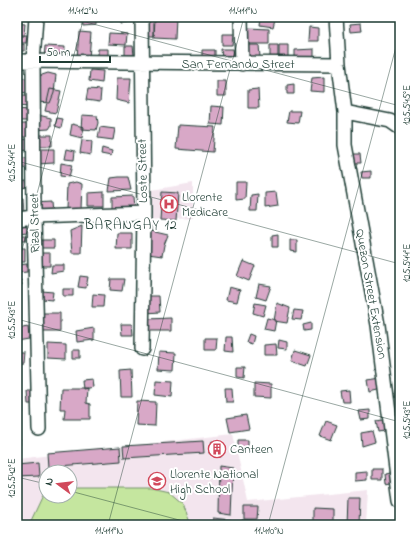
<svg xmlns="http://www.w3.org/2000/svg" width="417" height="542" font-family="'Indie Flower',sans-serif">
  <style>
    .built { fill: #f3e5ee; fill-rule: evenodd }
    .green { fill: #c5e69f; stroke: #72926a }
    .building { fill: #d8a8c7; stroke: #1f3d34 }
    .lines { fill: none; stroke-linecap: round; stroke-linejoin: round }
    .minor-casing { stroke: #1f3d34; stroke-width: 16 }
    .minor { stroke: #fff; stroke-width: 13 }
    .ticks { fill: none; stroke: #1f3d34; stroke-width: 1; stroke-opacity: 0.45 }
    .labels { text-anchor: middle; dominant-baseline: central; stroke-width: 4; stroke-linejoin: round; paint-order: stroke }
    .street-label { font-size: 13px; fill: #1f3d34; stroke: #fff }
    .poi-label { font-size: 13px; fill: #1f3d34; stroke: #fff; text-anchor: start }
    .neighbourhood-label { font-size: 14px; letter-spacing: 1px; fill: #1f3d34; stroke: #fff }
    .neatline { fill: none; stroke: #1f3d34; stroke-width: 1.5 }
    .ticks-label { font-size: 10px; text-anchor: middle; fill: #1f3d34 }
  </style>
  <rect width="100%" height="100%" fill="#fff"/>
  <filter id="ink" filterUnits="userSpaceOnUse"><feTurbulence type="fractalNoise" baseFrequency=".025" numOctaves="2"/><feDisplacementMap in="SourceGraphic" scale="8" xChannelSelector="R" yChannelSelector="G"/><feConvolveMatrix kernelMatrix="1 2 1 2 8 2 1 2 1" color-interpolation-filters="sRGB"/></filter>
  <g filter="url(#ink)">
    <path class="built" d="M 193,183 L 193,218 L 146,221 L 146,191 Z
      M 233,434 L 248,502 L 368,490 L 366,525 L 17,525 L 17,459 ZM 46,472 L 70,472 L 70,496 L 46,496 Z"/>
    <path class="green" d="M 70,488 L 151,488 L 169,492 L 183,504 L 191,525 L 29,525 L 44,493 L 46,493 L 46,496 L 70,496 Z"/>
    <path class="building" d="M 83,17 L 96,17 L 96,25 L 83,26 Z
      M 109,17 L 115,17 L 115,21 L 108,21 Z
      M 120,17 L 128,17 L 128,23 L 120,24 Z
      M 143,17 L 154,17 L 154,36 L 142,36 Z
      M 155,17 L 176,17 L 175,39 L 154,38 Z
      M 261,17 L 275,19 L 273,27 L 260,25 Z
      M 17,23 L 25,24 L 24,36 L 17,36 Z
      M 361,23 L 362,31 L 351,32 L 350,24 Z
      M 309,27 L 318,28 L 318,41 L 308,41 Z
      M 248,28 L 269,29 L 269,44 L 247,44 Z
      M 79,31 L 91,32 L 89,59 L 77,58 Z
      M 109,33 L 127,34 L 126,45 L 108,44 Z
      M 222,34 L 233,34 L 232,45 L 222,45 Z
      M 17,35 L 27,35 L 26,43 L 17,43 Z
      M 24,44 L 24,51 L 17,51 L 17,45 Z
      M 247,45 L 259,45 L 260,57 L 247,57 Z
      M 270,45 L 278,45 L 278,59 L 270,59 Z
      M 279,45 L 288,45 L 288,58 L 279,57 Z
      M 45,46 L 65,47 L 64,61 L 44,60 Z
      M 125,46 L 133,46 L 134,55 L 125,55 Z
      M 98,49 L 108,49 L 108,62 L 98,62 Z
      M 221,49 L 233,49 L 234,58 L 222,59 Z
      M 314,49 L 314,61 L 295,62 L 295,50 Z
      M 202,50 L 215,50 L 215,61 L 202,60 Z
      M 90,70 L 103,71 L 102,83 L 89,81 Z
      M 48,73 L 56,75 L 54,93 L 50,103 L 37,102 L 39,76 Z
      M 17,77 L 31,79 L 29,93 L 17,92 Z
      M 324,77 L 324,92 L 310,91 L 312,78 Z
      M 117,78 L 131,78 L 129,103 L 116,100 Z
      M 217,81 L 226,81 L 226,96 L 217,96 Z
      M 294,84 L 294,94 L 287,94 L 287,85 Z
      M 50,89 L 61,91 L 56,113 L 45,111 Z
      M 88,89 L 101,90 L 100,102 L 86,100 Z
      M 258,89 L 259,108 L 248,108 L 248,90 Z
      M 17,95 L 29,95 L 29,107 L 17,106 Z
      M 211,106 L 224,107 L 223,125 L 210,124 Z
      M 17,109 L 29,110 L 29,121 L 17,121 Z
      M 289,111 L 300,111 L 298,123 L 287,122 Z
      M 34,114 L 51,118 L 51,126 L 49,129 L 34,130 Z
      M 82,115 L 97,116 L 98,123 L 96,130 L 81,129 Z
      M 57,118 L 63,119 L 61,128 L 55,126 Z
      M 17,124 L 29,124 L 29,137 L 17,137 Z
      M 72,124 L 84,127 L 82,138 L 70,135 Z
      M 178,125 L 215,127 L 213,152 L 176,149 Z
      M 100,127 L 115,129 L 113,140 L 98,138 Z
      M 37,135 L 52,135 L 52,146 L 37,146 Z
      M 29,139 L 30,150 L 17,151 L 17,140 Z
      M 82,140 L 92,141 L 91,155 L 80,153 Z
      M 102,148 L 112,151 L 111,156 L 101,154 Z
      M 37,149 L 54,149 L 54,163 L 37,164 Z
      M 67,149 L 75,151 L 74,160 L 65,159 Z
      M 352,154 L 360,154 L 361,163 L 354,163 Z
      M 17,158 L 27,158 L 27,168 L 17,169 Z
      M 61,163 L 72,165 L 69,177 L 60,176 Z
      M 371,171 L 371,178 L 362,178 L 361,172 Z
      M 119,177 L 128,177 L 131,190 L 109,191 L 111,178 Z
      M 26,181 L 27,187 L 17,189 L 17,182 Z
      M 76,182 L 82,184 L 81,209 L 66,209 L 67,184 Z
      M 236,182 L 246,182 L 245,199 L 236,200 Z
      M 104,192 L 104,206 L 88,206 L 88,193 Z
      M 162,192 L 178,193 L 176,221 L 160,220 Z
      M 276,192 L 278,206 L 265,208 L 265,193 Z
      M 258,194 L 257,211 L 250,211 L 251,195 Z
      M 133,196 L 134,210 L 112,210 L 112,197 Z
      M 23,198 L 24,215 L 17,215 L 17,199 Z
      M 51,202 L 52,214 L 33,215 L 33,203 Z
      M 27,224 L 28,232 L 17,233 L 17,225 Z
      M 82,226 L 81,253 L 72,253 L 70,231 Z
      M 151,231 L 168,235 L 164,245 L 162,256 L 148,254 Z
      M 117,233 L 132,233 L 132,249 L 116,249 Z
      M 278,234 L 278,247 L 272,247 L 272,235 Z
      M 17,235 L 26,235 L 26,240 L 17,240 Z
      M 42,240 L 54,240 L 54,248 L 41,248 Z
      M 290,240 L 297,240 L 297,252 L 290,251 Z
      M 17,248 L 25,248 L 25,262 L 17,262 Z
      M 40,253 L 50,253 L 50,266 L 39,266 Z
      M 243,261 L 255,266 L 249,281 L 237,276 Z
      M 27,264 L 27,272 L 17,273 L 17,265 Z
      M 52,265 L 64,265 L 64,271 L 51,273 Z
      M 80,276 L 88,277 L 86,288 L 78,287 Z
      M 111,279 L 124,279 L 122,291 L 110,290 Z
      M 17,280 L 21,280 L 22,285 L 17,285 Z
      M 259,284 L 271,286 L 266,300 L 256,297 Z
      M 229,287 L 240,290 L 237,302 L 226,300 Z
      M 63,289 L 73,289 L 73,296 L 63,296 Z
      M 42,291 L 53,292 L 52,300 L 42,299 Z
      M 93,294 L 104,295 L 103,307 L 92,307 Z
      M 146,296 L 159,296 L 160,312 L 146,313 Z
      M 255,303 L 266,305 L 263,316 L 253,313 Z
      M 277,303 L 290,308 L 287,323 L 274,321 Z
      M 294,310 L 303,311 L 301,320 L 292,319 Z
      M 42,313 L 60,313 L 60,332 L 42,332 Z
      M 171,318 L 171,331 L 149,331 L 148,319 Z
      M 267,318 L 276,320 L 274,331 L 264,329 Z
      M 311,323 L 311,330 L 304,331 L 303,325 Z
      M 121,324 L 132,324 L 133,335 L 122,335 Z
      M 28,327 L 29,339 L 17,341 L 17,329 Z
      M 94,328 L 94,340 L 77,342 L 76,331 Z
      M 249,334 L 254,336 L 252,344 L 246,342 Z
      M 226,337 L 232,337 L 233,352 L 225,351 Z
      M 205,338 L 217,338 L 216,350 L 205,350 Z
      M 279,340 L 287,342 L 287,349 L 278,348 Z
      M 48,344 L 66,345 L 66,359 L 48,358 Z
      M 276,344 L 277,355 L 264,355 L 264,345 Z
      M 73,350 L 80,350 L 80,358 L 73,358 Z
      M 295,350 L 311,355 L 307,366 L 292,361 Z
      M 17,352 L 24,352 L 23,363 L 17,364 Z
      M 159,352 L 176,353 L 175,370 L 158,369 Z
      M 237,367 L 245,367 L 244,378 L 237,377 Z
      M 131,370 L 132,397 L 121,397 L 120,371 Z
      M 381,378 L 383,389 L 370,392 L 368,380 Z
      M 92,379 L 93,387 L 83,389 L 82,380 Z
      M 156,380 L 173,381 L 172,397 L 155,395 Z
      M 254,383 L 271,384 L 271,398 L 254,397 Z
      M 61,388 L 87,388 L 86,403 L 90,404 L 90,419 L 64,419 L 65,409 L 60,409 Z
      M 225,388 L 232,388 L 233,402 L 226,402 Z
      M 349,390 L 350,402 L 342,402 L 340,391 Z
      M 27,391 L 36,391 L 36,404 L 28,404 Z
      M 137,401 L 156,402 L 155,426 L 136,425 Z
      M 17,403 L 23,403 L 23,413 L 17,414 Z
      M 370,410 L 370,419 L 361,420 L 359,411 Z
      M 246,415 L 249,429 L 230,432 L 227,418 Z
      M 389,419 L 390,430 L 378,432 L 376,421 Z
      M 326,421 L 337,425 L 331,440 L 320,436 Z
      M 17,430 L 19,430 L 20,445 L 17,445 Z
      M 372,431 L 375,442 L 362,446 L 361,433 Z
      M 238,440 L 248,440 L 248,451 L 238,451 Z
      M 203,441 L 204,453 L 124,458 L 123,446 Z
      M 212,441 L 224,445 L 221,457 L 209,453 Z
      M 120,447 L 121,461 L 48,467 L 47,453 Z
      M 38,463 L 39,477 L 17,478 L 17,465 Z
      M 219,466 L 233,468 L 231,515 L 218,513 Z
      M 372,469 L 382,469 L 382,480 L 372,480 Z
      M 367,471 L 367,480 L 355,481 L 355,472 Z
      M 394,472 L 395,482 L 386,484 L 385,474 Z
      M 348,498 L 360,498 L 359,525 L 347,525 Z
      M 244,507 L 258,507 L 257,519 L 244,519 Z
      M 313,508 L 333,509 L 333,525 L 313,525 Z
      M 213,518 L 231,520 L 230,525 L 213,525 Z
      M 242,520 L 257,521 L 257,525 L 242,525 Z"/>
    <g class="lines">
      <defs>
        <path id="minor" d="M 36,17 L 33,62 L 34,217 L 39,429
          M 142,17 L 144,213 L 142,349
          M 241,17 L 242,64
          M 336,17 L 339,64 L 345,112 L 345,145 L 378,325 L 400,501
          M 17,61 L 339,64
          M 345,112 L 390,121 L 400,128
          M 17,219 L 34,217 L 144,213"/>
      </defs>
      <use href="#minor" class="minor-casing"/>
      <use href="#minor" class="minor"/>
    </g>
  </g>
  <path class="ticks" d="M 67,17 L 400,106M 17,161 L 400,264M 17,269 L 84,17M 17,319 L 400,422M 17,477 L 46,484M 70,491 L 198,525M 108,525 L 244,17M 268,525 L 400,32"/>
  <defs>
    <symbol id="hospital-ring" viewBox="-11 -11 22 22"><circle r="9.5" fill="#fff" stroke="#d1495b" stroke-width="1.5"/><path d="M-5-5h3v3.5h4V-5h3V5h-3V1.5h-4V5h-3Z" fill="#d1495b"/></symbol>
    <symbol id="building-ring" viewBox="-11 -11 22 22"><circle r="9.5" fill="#fff" stroke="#d1495b" stroke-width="1.5"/><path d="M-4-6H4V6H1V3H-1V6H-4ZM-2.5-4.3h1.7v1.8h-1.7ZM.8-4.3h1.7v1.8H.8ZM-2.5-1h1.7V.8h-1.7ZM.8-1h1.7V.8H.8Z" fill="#d1495b"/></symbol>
    <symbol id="school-ring" viewBox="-11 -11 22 22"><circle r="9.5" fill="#fff" stroke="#d1495b" stroke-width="1.5"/><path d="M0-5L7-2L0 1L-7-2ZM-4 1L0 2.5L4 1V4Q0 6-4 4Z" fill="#d1495b"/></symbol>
  </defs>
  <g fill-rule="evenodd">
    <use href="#hospital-ring" x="159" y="194" width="20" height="20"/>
    <use href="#building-ring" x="207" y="439" width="20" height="20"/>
    <use href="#school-ring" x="147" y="471" width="20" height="20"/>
  </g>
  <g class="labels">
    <g class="street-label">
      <text x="238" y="64">San Fernando Street</text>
      <text transform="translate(143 171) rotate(-91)">Loste Street</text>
      <text transform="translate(35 223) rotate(-91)">Rizal Street</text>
      <text transform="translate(371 294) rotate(80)">Quezon Street Extension</text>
    </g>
    <g class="poi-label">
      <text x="182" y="197">Llorente<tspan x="182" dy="15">Medicare</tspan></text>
      <text x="230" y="449">Canteen</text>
      <text x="170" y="474">Llorente National<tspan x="170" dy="15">High School</tspan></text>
    </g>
    <g class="neighbourhood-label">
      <text x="131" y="225">BARANGAY 12</text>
    </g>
  </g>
  <rect width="417" height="542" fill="none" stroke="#fff" stroke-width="44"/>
  <g transform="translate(58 484) rotate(285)"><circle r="19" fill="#ffffff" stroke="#a5b1ae"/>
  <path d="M0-3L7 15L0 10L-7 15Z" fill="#d1495b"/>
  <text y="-6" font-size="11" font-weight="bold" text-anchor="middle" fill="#1f3d34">N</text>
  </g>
  <path d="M40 56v6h70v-6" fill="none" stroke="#1f3d34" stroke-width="2"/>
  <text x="46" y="56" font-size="12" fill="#1f3d34" stroke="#ffffff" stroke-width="3" paint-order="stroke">50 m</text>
  <rect x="22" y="22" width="373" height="498" class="neatline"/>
  <g class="ticks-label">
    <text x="83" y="14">11.412°N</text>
    <text x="243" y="14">11.411°N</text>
    <text transform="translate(406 105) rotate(-90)" y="4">125.545°E</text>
    <text transform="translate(11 163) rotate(-90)" y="4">125.544°E</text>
    <text transform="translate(406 263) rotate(-90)" y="4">125.544°E</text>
    <text transform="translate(11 320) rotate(-90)" y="4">125.543°E</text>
    <text transform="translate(406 420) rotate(-90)" y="4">125.543°E</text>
    <text transform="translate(11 478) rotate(-90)" y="4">125.542°E</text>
    <text x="109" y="534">11.411°N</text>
    <text x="269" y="534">11.410°N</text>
  </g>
</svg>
